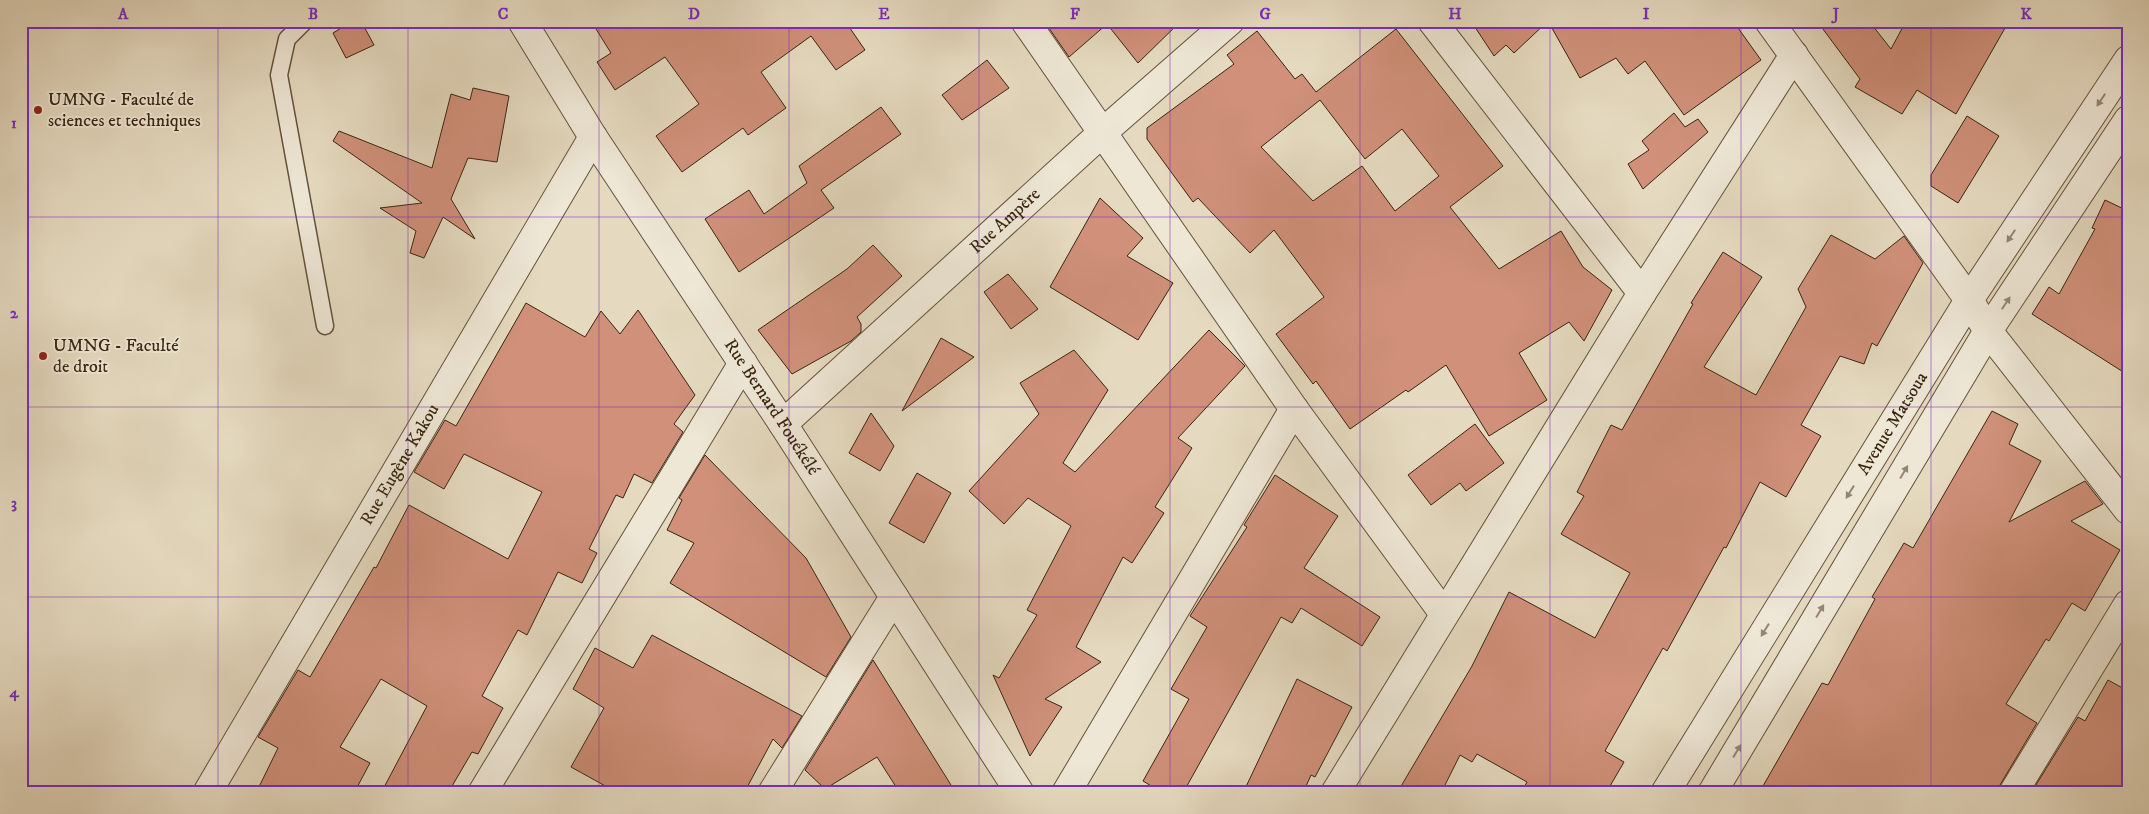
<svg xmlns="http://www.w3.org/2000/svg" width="2149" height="814" font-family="'IM FELL DW Pica',serif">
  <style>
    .building { fill: #d0907a; stroke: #39250f; fill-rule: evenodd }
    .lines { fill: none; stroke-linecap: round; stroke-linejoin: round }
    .service-casing { stroke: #64523b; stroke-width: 19 }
    .minor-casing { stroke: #64523b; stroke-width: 30 }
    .tertiary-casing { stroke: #64523b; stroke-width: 30 }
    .service { stroke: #eee7d6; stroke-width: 16 }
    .minor { stroke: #eee7d6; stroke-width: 28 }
    .tertiary { stroke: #eee7d6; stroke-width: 28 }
    .oneway { fill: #948672 }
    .grid { fill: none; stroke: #7b2cbf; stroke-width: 1; stroke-opacity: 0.55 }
    .poi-dot { fill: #8f2418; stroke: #eee7d6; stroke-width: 2 }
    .labels { text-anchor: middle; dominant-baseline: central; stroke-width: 4; stroke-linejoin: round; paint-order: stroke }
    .poi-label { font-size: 18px; fill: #39250f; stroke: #eee7d6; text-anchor: start }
    .street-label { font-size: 18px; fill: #39250f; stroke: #eee7d6 }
    .neatline { fill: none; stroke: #7b2cbf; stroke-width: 2 }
    .grid-label { font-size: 16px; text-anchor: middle; font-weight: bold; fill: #7b2cbf }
  </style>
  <rect width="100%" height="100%" fill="#e5dac0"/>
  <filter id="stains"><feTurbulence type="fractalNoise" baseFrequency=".004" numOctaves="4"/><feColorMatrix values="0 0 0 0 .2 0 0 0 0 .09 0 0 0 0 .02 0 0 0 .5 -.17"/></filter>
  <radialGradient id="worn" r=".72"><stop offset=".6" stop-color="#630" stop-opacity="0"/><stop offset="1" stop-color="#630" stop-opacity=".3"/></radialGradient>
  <path class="building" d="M 353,21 L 361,21 L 374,45 L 346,58 L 333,33 Z
    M 591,21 L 845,21 L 865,50 L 836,70 L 811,36 L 761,72 L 786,108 L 748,135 L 743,128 L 682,172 L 656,136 L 699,104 L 665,57 L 615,90 L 597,62 L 611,53 Z
    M 1044,21 L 1181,21 L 1138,63 L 1107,24 L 1069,57 Z
    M 1471,21 L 1733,21 L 1761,60 L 1684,115 L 1645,61 L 1628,74 L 1616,58 L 1580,78 L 1548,21 L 1514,53 L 1506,45 L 1494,56 Z
    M 1817,21 L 1869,21 L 1891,49 L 1906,21 L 2009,21 L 1956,114 L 1917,90 L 1902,114 L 1855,87 L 1860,79 Z
    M 1396,29 L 1503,166 L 1450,207 L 1499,269 L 1561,231 L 1583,267 L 1612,290 L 1584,341 L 1569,322 L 1519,353 L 1547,400 L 1489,436 L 1446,365 L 1408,392 L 1406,390 L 1350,429 L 1316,381 L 1313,384 L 1276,334 L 1324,297 L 1274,230 L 1250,253 L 1198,198 L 1193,202 L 1147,139 L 1147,128 L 1234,64 L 1227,55 L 1257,31 L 1295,79 L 1302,74 L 1316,92 ZM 1320,100 L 1365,159 L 1402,129 L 1439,176 L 1395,211 L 1362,166 L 1313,201 L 1261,147 Z
    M 987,60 L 1009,88 L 962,120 L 942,95 Z
    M 473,88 L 509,96 L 497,162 L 468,158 L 451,199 L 475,239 L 443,217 L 424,258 L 410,253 L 416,231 L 380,208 L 422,203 L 333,141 L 339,131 L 432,168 L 451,94 L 470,100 Z
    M 881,107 L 901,134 L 821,190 L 834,208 L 739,272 L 705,219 L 749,190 L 764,214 L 807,183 L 799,166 Z
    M 1674,113 L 1685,127 L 1698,119 L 1708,132 L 1643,189 L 1628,164 L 1649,150 L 1642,141 Z
    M 1967,116 L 1999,136 L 1958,203 L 1931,186 L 1931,175 Z
    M 1100,198 L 1143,238 L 1127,256 L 1173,283 L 1138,340 L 1050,287 Z
    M 2105,200 L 2128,211 L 2128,375 L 2032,314 L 2049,287 L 2059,294 L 2095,229 L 2092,228 Z
    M 1831,235 L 1875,259 L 1904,236 L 1923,263 L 1877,346 L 1872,343 L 1864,364 L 1840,356 L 1801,425 L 1821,436 L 1786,497 L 1760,482 L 1726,548 L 1724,547 L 1667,651 L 1663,648 L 1605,751 L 1624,762 L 1606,793 L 1521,793 L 1527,782 L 1477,754 L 1472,762 L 1460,755 L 1441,793 L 1397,793 L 1472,666 L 1509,592 L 1595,638 L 1630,573 L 1561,534 L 1584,496 L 1577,492 L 1611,425 L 1622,430 L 1693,304 L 1691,303 L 1723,252 L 1762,277 L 1704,367 L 1756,395 L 1806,307 L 1798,289 Z
    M 873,245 L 902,276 L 857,317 L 861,324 L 861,332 L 851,341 L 792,374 L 758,330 L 847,269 Z
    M 1008,274 L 1038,309 L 1011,329 L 984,292 Z
    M 526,303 L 585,337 L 601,311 L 620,334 L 638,310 L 695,395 L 674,424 L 683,432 L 652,483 L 634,474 L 623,498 L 616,495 L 589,549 L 597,553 L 582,583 L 558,572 L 527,635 L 518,630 L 482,696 L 503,708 L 478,754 L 472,752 L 448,793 L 381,793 L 427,706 L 381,679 L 340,747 L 370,763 L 354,793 L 256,793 L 278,748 L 258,737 L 298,670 L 310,677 L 374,567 L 376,568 L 409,505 L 508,559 L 542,492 L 464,454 L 444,489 L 414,472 L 445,420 L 456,426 Z
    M 1209,330 L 1245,366 L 1178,438 L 1192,448 L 1155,507 L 1164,513 L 1132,563 L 1123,557 L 1076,647 L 1101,662 L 1045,699 L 1062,707 L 1030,756 L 993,675 L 999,678 L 1037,615 L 1027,610 L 1071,526 L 1028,498 L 1004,524 L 969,491 L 1039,414 L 1020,383 L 1074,350 L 1108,390 L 1063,463 L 1075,472 Z
    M 941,338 L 974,357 L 902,411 Z
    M 1992,411 L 2018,424 L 2009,444 L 2041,461 L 2009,522 L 2085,481 L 2103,504 L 2071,521 L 2120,550 L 2085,611 L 2072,603 L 2049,641 L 2046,639 L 2006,704 L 2037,723 L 2000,785 L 1997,793 L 1759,793 L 1822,683 L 1828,685 L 1875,599 L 1872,597 L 1904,543 L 1913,548 Z
    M 871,413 L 894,446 L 880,471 L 849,453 Z
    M 1475,424 L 1504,463 L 1466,491 L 1460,483 L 1431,505 L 1408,475 Z
    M 705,455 L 806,558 L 851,637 L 826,677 L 670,583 L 694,543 L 667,530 L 682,500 L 679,498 Z
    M 917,473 L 951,493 L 924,543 L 889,523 Z
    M 1275,475 L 1338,516 L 1304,568 L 1380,617 L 1362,646 L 1301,608 L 1292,623 L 1281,617 L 1183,793 L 1163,793 L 1143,781 L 1189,699 L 1171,689 L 1207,627 L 1190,616 L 1247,527 L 1244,525 Z
    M 652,635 L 802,716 L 782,748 L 773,739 L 744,793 L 618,793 L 571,767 L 604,708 L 573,689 L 595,648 L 633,668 Z
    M 873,660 L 956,793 L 900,793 L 877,757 L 825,789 L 805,770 Z
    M 1297,679 L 1352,707 L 1315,777 L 1311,775 L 1303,793 L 1243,793 Z
    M 2108,680 L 2128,691 L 2128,793 L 2031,793 L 2078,717 L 2085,721 Z"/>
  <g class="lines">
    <defs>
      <path id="service" d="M 305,21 L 287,39 L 279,75 L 325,326"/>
      <g id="minor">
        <path id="s1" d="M 522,21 L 593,137 L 783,424 L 1020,793"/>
        <path d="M 1025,21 L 1294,409 L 1444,614"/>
        <path d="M 1432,21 L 1642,293"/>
        <path d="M 1769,21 L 1969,300 L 1988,331 L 2128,510"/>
        <path id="s2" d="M 783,424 L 1102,133 L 1230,21"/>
        <path id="s3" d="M 207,793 L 593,137"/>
        <path d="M 482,793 L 743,363"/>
        <path d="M 772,793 L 894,597"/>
        <path d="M 1066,793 L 1294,409"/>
        <path d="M 1335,793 L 1642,293 L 1794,55"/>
        <path d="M 2013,793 L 2128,604"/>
      </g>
      <g id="tertiary">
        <path id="s4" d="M 1665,793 L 1969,300 L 2128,60"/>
        <path d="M 1712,793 L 1988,331 L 2128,120"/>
      </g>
    </defs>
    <use href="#service" class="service-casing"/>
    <use href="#minor" class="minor-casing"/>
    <use href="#tertiary" class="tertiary-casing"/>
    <use href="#service" class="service"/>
    <use href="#minor" class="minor"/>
    <use href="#tertiary" class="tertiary"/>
  </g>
  <defs><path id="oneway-solid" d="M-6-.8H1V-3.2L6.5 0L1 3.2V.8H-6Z" transform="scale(1.25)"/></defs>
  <g class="oneway">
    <use href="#oneway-solid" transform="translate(2101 100) rotate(124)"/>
    <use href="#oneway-solid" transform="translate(2011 236) rotate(124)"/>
    <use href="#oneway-solid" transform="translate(2006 303) rotate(-56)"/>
    <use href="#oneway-solid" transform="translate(1904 472) rotate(-59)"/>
    <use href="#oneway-solid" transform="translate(1850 492) rotate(122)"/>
    <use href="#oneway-solid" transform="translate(1820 611) rotate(-59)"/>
    <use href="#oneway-solid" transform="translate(1765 630) rotate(122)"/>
    <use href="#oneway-solid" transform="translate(1737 751) rotate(-59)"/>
  </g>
  <path class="grid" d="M 218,21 L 218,793M 408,21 L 408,793M 599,21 L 599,793M 789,21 L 789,793M 979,21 L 979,793M 1170,21 L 1170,793M 1360,21 L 1360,793M 1550,21 L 1550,793M 1741,21 L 1741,793M 1931,21 L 1931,793M 21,217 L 2128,217M 21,407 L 2128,407M 21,597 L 2128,597"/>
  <g class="poi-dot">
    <circle cx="38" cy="110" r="5"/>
    <circle cx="43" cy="356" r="5"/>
  </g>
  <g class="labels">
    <g class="poi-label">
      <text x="48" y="100">UMNG - Faculté de<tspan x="48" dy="21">sciences et techniques</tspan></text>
      <text x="53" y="346">UMNG - Faculté<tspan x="53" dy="21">de droit</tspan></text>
    </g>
    <g class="street-label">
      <text stroke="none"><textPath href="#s2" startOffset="301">Rue Ampère</textPath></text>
      <text stroke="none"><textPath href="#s1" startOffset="460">Rue Bernard Fouékélé</textPath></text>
      <text stroke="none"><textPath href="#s4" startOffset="434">Avenue Matsoua</textPath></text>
      <text stroke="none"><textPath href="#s3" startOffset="381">Rue Eugène Kakou</textPath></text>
    </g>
  </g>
  <rect width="2149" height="814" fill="none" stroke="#e5dac0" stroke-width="55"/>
  <rect x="28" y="28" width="2094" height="758" class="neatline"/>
  <g class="grid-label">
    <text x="123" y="19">A</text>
    <text x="313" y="19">B</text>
    <text x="503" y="19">C</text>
    <text x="694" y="19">D</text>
    <text x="884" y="19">E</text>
    <text x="1075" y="19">F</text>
    <text x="1265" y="19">G</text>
    <text x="1455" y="19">H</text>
    <text x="1646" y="19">I</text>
    <text x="1836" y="19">J</text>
    <text x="2026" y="19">K</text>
    <text x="14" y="128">1</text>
    <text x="14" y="318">2</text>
    <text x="14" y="508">3</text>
    <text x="14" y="697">4</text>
  </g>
  <rect width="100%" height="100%" filter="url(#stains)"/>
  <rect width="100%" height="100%" fill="url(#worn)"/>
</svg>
